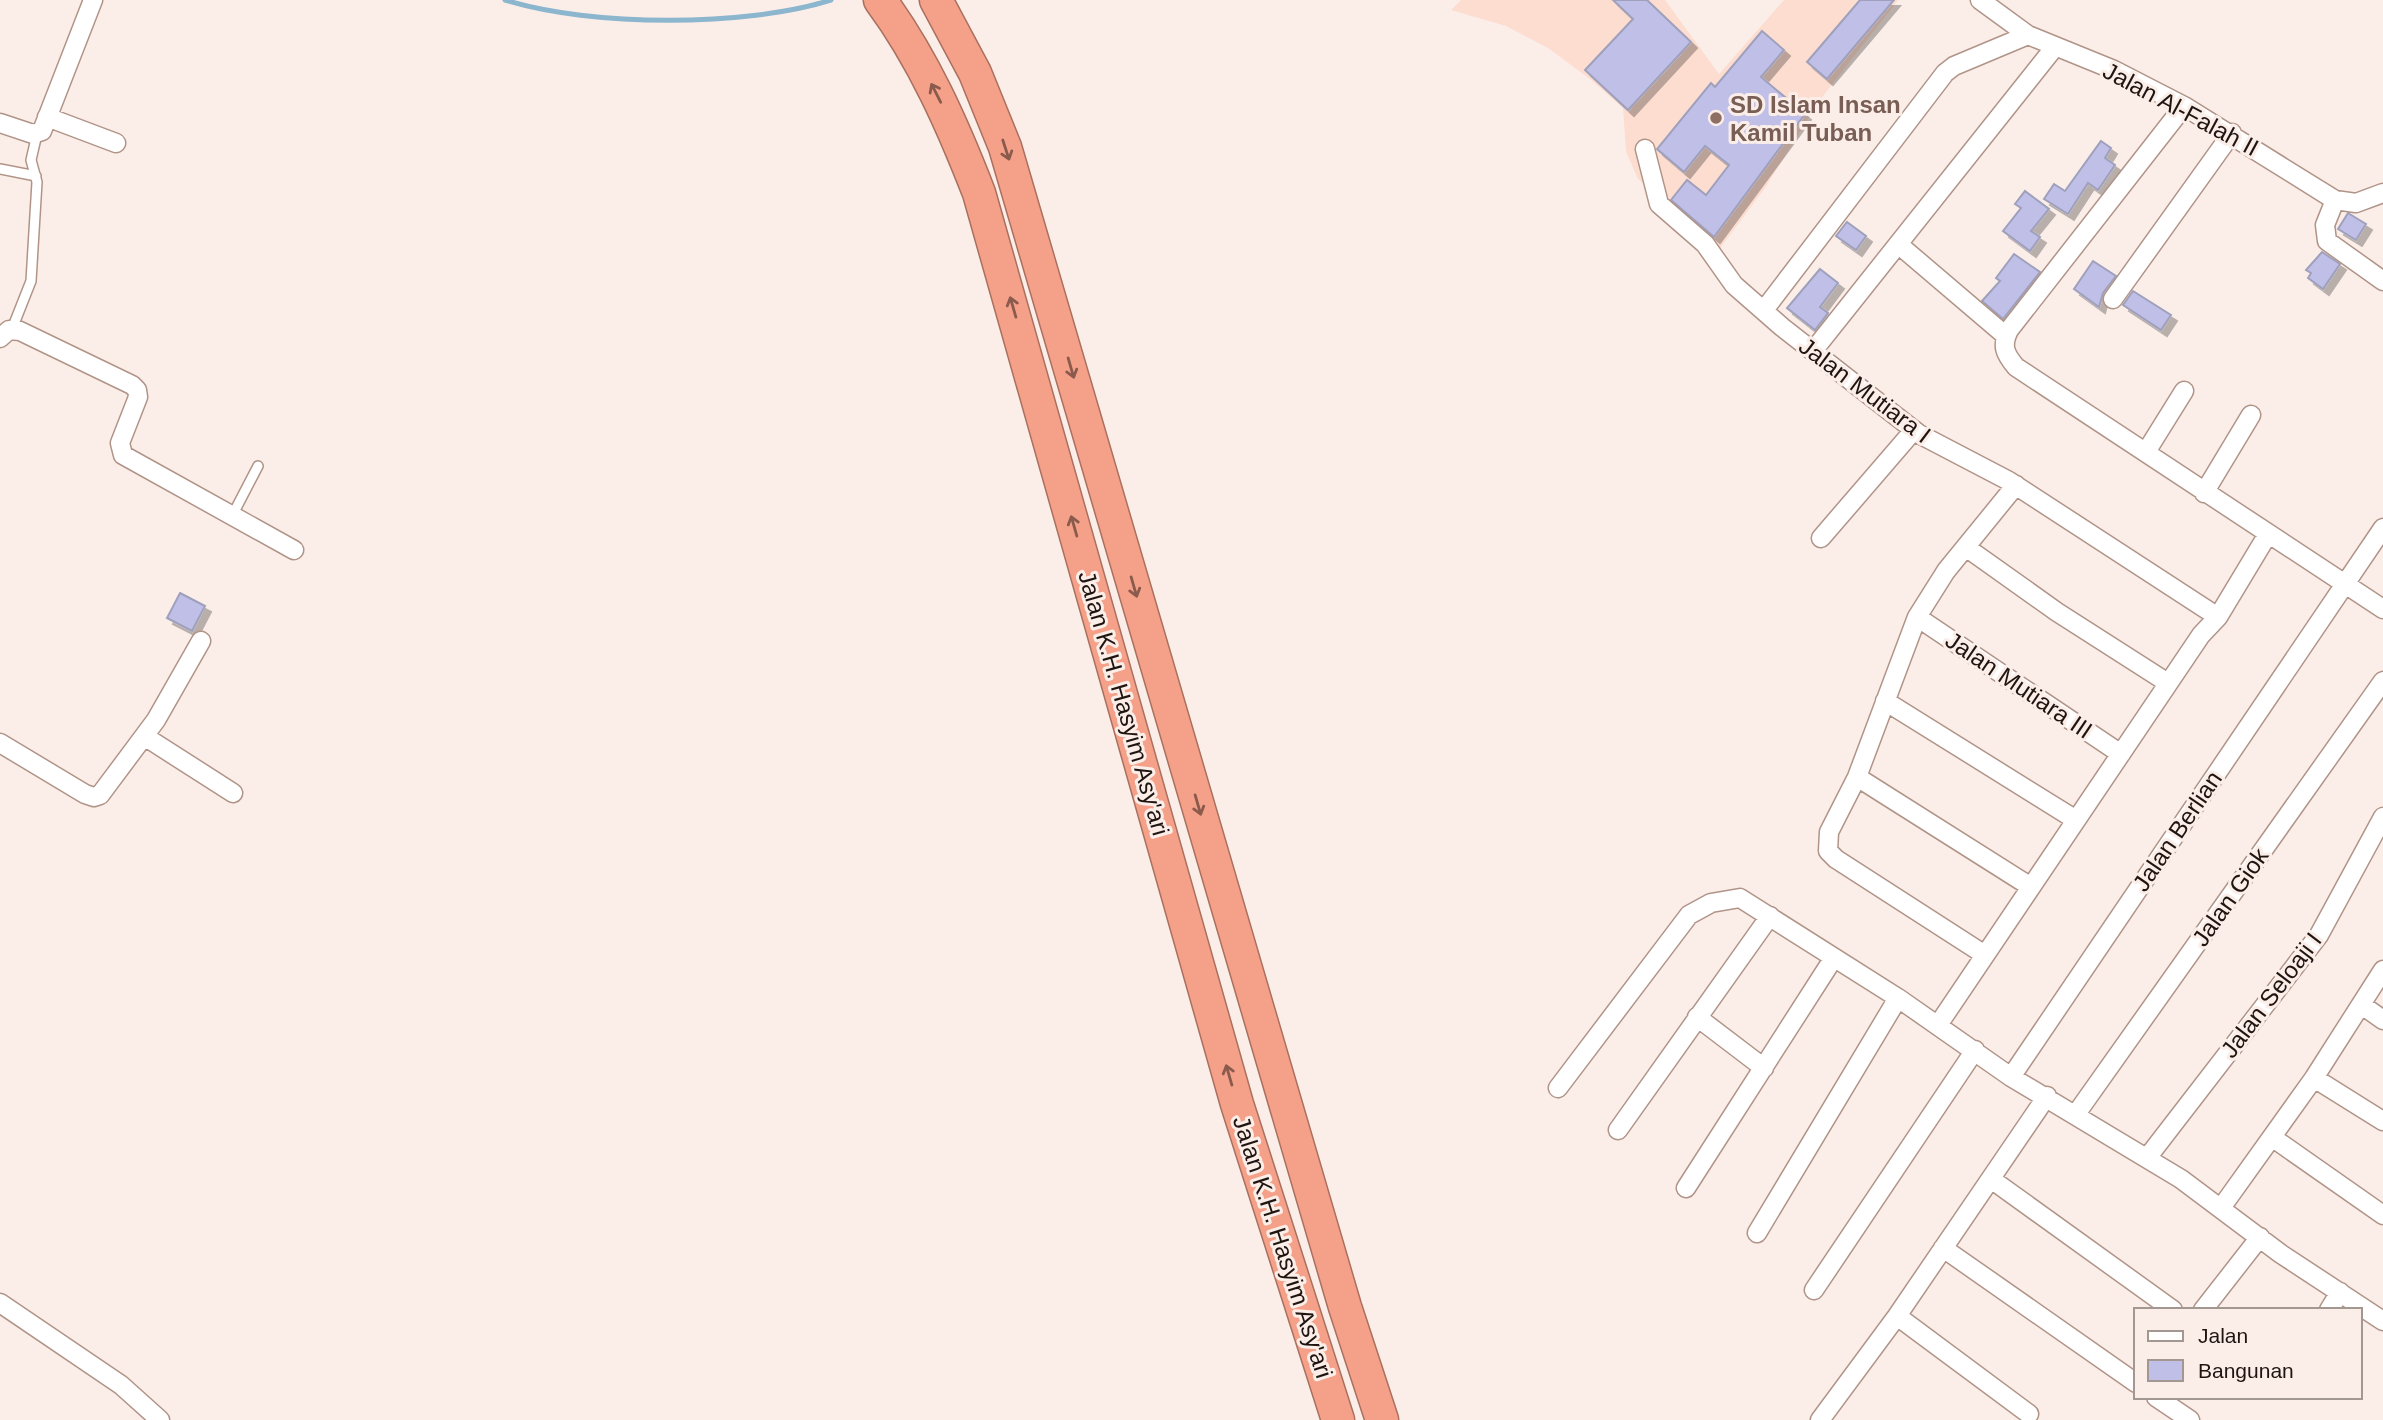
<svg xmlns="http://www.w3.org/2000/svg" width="2383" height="1420" font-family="Arial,sans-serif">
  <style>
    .built { fill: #fdddd0 }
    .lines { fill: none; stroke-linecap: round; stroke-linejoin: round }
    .stream { stroke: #8cb5ce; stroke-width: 5 }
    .building { fill: #bfbfe8; stroke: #9fa0bb; stroke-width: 2; filter: url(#shadow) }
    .lane-casing { stroke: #b19488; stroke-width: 12 }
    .street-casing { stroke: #b19488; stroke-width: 21 }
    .highway-casing { stroke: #aa705f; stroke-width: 35 }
    .lane { stroke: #fff; stroke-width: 9 }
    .street { stroke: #fff; stroke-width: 18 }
    .highway { stroke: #f5a189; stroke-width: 32 }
    .oneway { stroke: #8a5a4c }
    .education-dot { fill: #8d6e63; stroke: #fbeee9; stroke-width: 2.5 }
    .labels { text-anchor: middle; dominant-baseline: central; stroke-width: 6; stroke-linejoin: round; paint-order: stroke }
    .education-label { font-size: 24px; font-weight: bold; fill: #785e54; stroke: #fbeee9; text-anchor: start }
    .street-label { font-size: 24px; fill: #1f1410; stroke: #fbeee9 }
  </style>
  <defs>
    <filter id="shadow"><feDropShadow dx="6" dy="6" stdDeviation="0" flood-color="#0004"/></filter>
  </defs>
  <rect width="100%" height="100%" fill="#fbeee9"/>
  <path class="built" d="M 1461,0 L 1665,0 L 1719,74 L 1784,0 L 1898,0 L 1820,100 L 1765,188 L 1718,251 L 1638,179 L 1626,152 L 1623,108 L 1590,79 L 1548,48 L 1506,26 L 1451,10 Z"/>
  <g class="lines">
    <path class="stream" d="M 505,0 C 592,27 745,27 831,0"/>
  </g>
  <path class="building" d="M 1613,0 L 1647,0 L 1691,42 L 1628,110 L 1585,70 L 1633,19 Z
    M 1860,0 L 1894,0 L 1827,79 L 1807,62 Z
    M 1762,31 L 1784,50 L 1761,77 L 1805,114 L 1714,237 L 1671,200 L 1687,180 L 1706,195 L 1729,165 L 1705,146 L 1684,172 L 1657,149 L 1711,83 L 1715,87 Z
    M 2101,141 L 2111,148 L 2105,158 L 2115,165 L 2098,190 L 2088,183 L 2068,214 L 2044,199 L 2054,184 L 2065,191 Z
    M 2025,191 L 2049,209 L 2031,231 L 2040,237 L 2030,251 L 2003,231 L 2021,208 L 2015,204 Z
    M 2348,213 L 2366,224 L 2356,240 L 2338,229 Z
    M 1847,222 L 1866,236 L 1856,250 L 1836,236 Z
    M 2322,252 L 2340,264 L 2323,289 L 2308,278 L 2311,273 L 2306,270 Z
    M 2014,254 L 2040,272 L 2003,319 L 1982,301 L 2000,281 L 1996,278 Z
    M 2093,261 L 2116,276 L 2103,293 L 2099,307 L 2074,289 Z
    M 1820,269 L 1838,283 L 1820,307 L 1828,313 L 1815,330 L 1787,308 Z
    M 2133,291 L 2171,315 L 2161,330 L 2123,305 Z
    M 180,593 L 205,606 L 192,631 L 167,618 Z"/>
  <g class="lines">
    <defs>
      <path id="lane" d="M 0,169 L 36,176
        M 12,329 L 31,281 L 37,182 L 31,160 L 37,134
        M 232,516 L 258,466"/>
      <path id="street" d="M 1980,0 L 2028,35 L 2114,70 L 2184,106 L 2335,200 L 2356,203 L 2383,193
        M 2184,106 L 2009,330 C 2001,346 2005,354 2016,367 L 2383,609
        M 47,117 L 116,143
        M 0,123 L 33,134 L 42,131 L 93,0
        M 1645,149 L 1659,204 L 1705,244 L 1734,285 L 1782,327 L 1919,434 L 2009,481 L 2218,617
        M 2335,200 L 2325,225 L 2327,241 L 2383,281
        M 1898,244 L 2006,336
        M 2113,299 L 2232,133
        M 1764,310 L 1945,73 L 1954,66 L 2028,35
        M 0,338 L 9,330 L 20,331 L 132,385 L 137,390 L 138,397 L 120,443 L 123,455 L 294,550
        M 1813,351 L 2054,48
        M 2146,452 L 2184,391
        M 2204,493 L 2251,415
        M 1821,538 L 1914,430
        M 1967,548 L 2057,612 L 2168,683
        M 1917,617 L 2121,754
        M 1885,701 L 2076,820
        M 144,736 L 233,793
        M 0,743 L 85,794 L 94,797 L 100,795 L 156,720 L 201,641
        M 1857,777 L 2031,887
        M 1985,955 L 1836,859 L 1828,851 L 1829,832 L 1857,777 L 1917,617 L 1946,571 L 2016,485
        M 2362,1005 L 2383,1020
        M 1697,1017 L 1764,1068
        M 1938,1025 L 2201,635 L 2218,617 L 2268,534
        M 2011,1077 L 2383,528
        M 2314,1078 L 2383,1121
        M 1558,1088 L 1689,915 L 1711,903 L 1740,898 L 1898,998 L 2011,1077 L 2181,1179 L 2281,1254 L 2383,1321
        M 2076,1114 L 2383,681
        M 1618,1130 L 1770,916
        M 2273,1138 L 2383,1215
        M 2147,1158 L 2319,935 L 2383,817
        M 1991,1179 L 2173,1310
        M 1686,1188 L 1833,959
        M 2221,1208 L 2314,1078 L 2383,970
        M 1757,1233 L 1898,998
        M 1943,1248 L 2136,1383
        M 1814,1290 L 1975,1050
        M 0,1303 L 121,1385 L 160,1420
        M 2203,1310 L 2260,1237
        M 2329,1310 L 2340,1292
        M 1897,1316 L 2029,1414
        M 2156,1397 L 2190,1420
        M 1820,1420 L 1897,1316 L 2047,1096"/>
      <path id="highway" d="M 880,0 C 923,58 953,126 979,193 L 1237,1104 L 1338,1420
        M 936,0 L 975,73 L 1005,147 L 1345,1307 L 1382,1420"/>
    </defs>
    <use href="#lane" class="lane-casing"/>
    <use href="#street" class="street-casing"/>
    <use href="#highway" class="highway-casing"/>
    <use href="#lane" class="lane"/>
    <use href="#street" class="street"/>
    <use href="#highway" class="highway"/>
  </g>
  <defs><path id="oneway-shaft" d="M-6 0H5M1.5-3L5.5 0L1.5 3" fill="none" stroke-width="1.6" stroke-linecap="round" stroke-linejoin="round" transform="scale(1.75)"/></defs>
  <g class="oneway">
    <use href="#oneway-shaft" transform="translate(936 93) rotate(-117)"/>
    <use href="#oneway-shaft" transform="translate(1006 150) rotate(72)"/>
    <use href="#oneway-shaft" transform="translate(1013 307) rotate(-106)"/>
    <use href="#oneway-shaft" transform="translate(1071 368) rotate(74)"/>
    <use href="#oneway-shaft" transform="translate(1074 526) rotate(-106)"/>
    <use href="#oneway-shaft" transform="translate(1134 587) rotate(74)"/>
    <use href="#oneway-shaft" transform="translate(1198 805) rotate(74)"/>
    <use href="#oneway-shaft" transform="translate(1229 1075) rotate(-106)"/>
  </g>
  <circle class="education-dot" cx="1716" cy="118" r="7"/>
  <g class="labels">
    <g class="education-label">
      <text x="1730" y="104">SD Islam Insan<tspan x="1730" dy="28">Kamil Tuban</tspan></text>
    </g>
    <g class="street-label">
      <text transform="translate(2181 109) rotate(28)">Jalan Al-Falah II</text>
      <text transform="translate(1865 390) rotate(37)">Jalan Mutiara I</text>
      <text transform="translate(2019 685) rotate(34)">Jalan Mutiara III</text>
      <text transform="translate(1124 703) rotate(74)">Jalan K.H. Hasyim Asy'ari</text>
      <text transform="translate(2177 831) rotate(-56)">Jalan Berlian</text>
      <text transform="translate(2230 897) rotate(-55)">Jalan Giok</text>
      <text transform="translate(2271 995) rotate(-53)">Jalan Seloaji I</text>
      <text transform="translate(1283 1247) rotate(72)">Jalan K.H. Hasyim Asy'ari</text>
    </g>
  </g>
  <rect x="2134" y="1308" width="228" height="91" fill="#fbeee9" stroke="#a39792" stroke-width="2"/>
  <rect x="2148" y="1331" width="35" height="10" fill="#ffffff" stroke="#a39792" stroke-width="2"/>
  <text x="2198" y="1343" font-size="21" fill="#1f1410">Jalan</text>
  <rect x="2148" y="1360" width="35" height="21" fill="#bfbfe8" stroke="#a39792" stroke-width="2"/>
  <text x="2198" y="1378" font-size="21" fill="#1f1410">Bangunan</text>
</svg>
